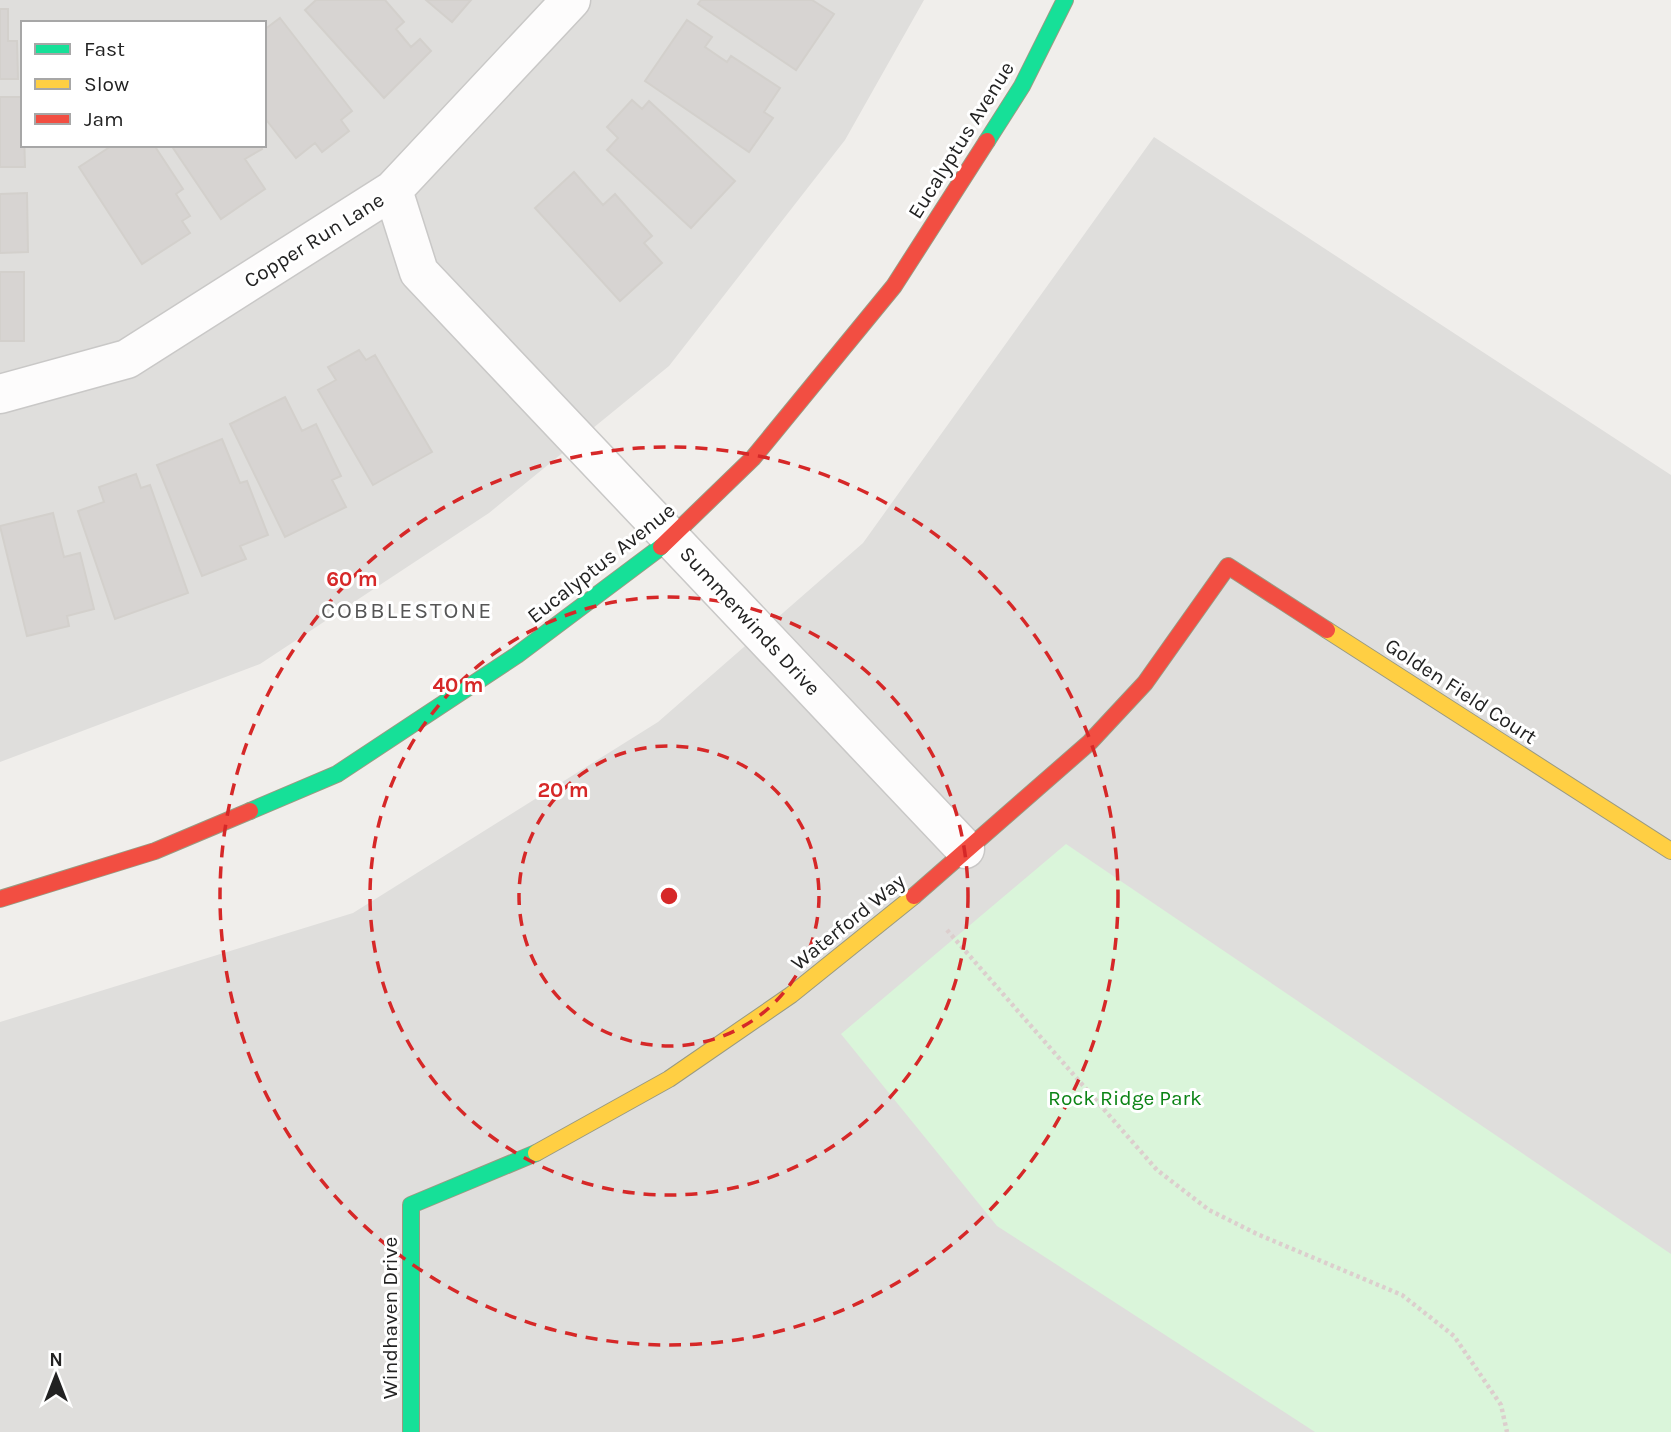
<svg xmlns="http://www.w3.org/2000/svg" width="1671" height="1432" font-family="Karla,sans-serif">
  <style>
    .residential { fill: #dfdedc; fill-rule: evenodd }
    .park { fill: #daf5da }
    .building { fill: #d7d4d2; stroke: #d3d0cc; stroke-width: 2 }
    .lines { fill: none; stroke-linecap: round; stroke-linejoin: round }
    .street-casing { stroke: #c9c8c7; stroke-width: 41 }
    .fast-casing { stroke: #999a82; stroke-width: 18 }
    .slow-casing { stroke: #999a82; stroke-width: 18 }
    .jam-casing { stroke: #999a82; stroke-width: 18 }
    .path { stroke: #dccecd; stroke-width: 4.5; stroke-dasharray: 3.5 3.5; stroke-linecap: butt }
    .street { stroke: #fdfcfc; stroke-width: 38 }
    .fast { stroke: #16e098; stroke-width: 16 }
    .slow { stroke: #ffcf43; stroke-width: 16 }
    .jam { stroke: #f24e42; stroke-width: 16 }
    .ring { fill: none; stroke: #d62828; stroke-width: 3.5; stroke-dasharray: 12 9 }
    .labels { text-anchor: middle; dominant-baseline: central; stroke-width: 6; stroke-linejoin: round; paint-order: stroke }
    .street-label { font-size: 21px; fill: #222; stroke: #fff }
    .park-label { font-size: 21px; fill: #0c8416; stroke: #fff }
    .neighbourhood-label { font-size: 23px; letter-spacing: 2px; fill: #555; stroke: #fff }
    .centre { fill: #d62828; stroke: #fff; stroke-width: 3.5 }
    .ring-label { font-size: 21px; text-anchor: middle; font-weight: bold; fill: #d62828; stroke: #fff; stroke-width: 6; stroke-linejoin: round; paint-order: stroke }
  </style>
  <rect width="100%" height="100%" fill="#f0eeeb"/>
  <path class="residential" d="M 0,0 L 924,0 L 845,140 L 669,366 L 489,513 L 260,664 L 0,762 ZM 23,23 L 264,23 L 264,145 L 23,145 Z
    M 1154,137 L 1671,475 L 1671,1432 L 0,1432 L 0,1022 L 353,913 L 658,722 L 863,543 Z"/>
  <path class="park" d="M 1066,844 L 1671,1254 L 1671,1432 L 1315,1432 L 997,1226 L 841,1034 Z"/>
  <path class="building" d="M 316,0 L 385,0 L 404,22 L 396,29 L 411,47 L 420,39 L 431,51 L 384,98 L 305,10 Z
    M 426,0 L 471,0 L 452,22 Z
    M 701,0 L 812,0 L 834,14 L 796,70 L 698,4 Z
    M 0,9 L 8,9 L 8,41 L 17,41 L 18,79 L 0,79 Z
    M 280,18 L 352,111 L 341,120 L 349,131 L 322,152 L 315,143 L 296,158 L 264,117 L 264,30 Z
    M 687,20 L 712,37 L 705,47 L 727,62 L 731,56 L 780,88 L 764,112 L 773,118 L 749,152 L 645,81 Z
    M 0,97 L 23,97 L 25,167 L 0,167 Z
    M 632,100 L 642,109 L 649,101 L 735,181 L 691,228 L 607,150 L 618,138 L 607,127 Z
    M 113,145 L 154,145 L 183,189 L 176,194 L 190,216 L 182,221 L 190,233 L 142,264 L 79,167 Z
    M 171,145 L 260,145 L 262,149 L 245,159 L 265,189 L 221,219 Z
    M 574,172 L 603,205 L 615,194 L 652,236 L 644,243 L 662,263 L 620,301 L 535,208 Z
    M 27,193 L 28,252 L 0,253 L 0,194 Z
    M 0,272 L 24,272 L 24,341 L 0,341 Z
    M 359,350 L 366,360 L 375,355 L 432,452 L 373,485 L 318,390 L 336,380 L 328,367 Z
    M 285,397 L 302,431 L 316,424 L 341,476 L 332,480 L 346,507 L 285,537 L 230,424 Z
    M 222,439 L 240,483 L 247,481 L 268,535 L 240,546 L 246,559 L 202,576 L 157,465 Z
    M 136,474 L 141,488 L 150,485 L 188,593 L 115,619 L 78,511 L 104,502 L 99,487 Z
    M 53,513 L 64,557 L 80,553 L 94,609 L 67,616 L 69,626 L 27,636 L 0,526 Z"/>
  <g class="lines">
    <defs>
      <path id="street" d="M 393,190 L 419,272 L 965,849
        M 0,394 L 127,359 L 393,190 L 571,0"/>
      <path id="fast" d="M 987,141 L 1022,86 L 1065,0
        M 250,811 L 337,774 L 517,655 L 661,547
        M 411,1432 L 411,1205 L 536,1153"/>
      <path id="slow" d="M 1327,630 L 1671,851
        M 536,1153 L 669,1079 L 791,995 L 914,896"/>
      <path id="jam" d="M 661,547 L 753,458 L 894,286 L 987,141
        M 914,896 L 1090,742 L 1145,683 L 1228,566 L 1327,630
        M 0,899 L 155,851 L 250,811"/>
    </defs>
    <use href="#street" class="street-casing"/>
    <use href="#fast" class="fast-casing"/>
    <use href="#slow" class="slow-casing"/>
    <use href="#jam" class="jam-casing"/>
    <path class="path" d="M 947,930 L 1157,1170 L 1209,1210 L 1257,1234 L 1402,1295 L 1454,1336 L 1501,1405 L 1507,1432"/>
    <use href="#street" class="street"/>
    <use href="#fast" class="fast"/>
    <use href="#slow" class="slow"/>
    <use href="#jam" class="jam"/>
  </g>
  <g class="ring">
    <circle cx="669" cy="896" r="150"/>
    <circle cx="669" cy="896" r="299"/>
    <circle cx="669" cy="896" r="449"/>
  </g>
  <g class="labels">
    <g class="street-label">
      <text transform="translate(961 140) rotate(-58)">Eucalyptus Avenue</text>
      <text transform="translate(314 240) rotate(-32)">Copper Run Lane</text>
      <text transform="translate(601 563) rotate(-38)">Eucalyptus Avenue</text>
      <text transform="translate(750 621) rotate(47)">Summerwinds Drive</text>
      <text transform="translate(1461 691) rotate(33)">Golden Field Court</text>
      <text transform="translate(848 922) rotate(-39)">Waterford Way</text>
      <text transform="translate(390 1318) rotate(-90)">Windhaven Drive</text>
    </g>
    <g class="park-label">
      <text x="1125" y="1098">Rock Ridge Park</text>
    </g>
    <g class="neighbourhood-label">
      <text x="407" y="610">COBBLESTONE</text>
    </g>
  </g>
  <circle cx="669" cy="896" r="10" class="centre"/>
  <g class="ring-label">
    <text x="352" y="586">60 m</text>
    <text x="458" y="692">40 m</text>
    <text x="563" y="797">20 m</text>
  </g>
  <rect x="21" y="21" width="245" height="126" fill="#ffffff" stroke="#a7a7a7" stroke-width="2"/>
  <rect x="35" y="44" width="35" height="10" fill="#16e098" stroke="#a7a7a7" stroke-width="2"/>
  <text x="84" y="56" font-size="21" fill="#222222">Fast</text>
  <rect x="35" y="79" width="35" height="10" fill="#ffcf43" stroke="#a7a7a7" stroke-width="2"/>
  <text x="84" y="91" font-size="21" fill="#222222">Slow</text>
  <rect x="35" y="114" width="35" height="10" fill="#f24e42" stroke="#a7a7a7" stroke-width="2"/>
  <text x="84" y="126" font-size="21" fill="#222222">Jam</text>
  <g transform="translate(56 1376)" stroke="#ffffff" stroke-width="5" paint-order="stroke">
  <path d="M0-5L12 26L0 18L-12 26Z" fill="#222222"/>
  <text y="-10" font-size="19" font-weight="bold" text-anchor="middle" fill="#222222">N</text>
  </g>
</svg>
